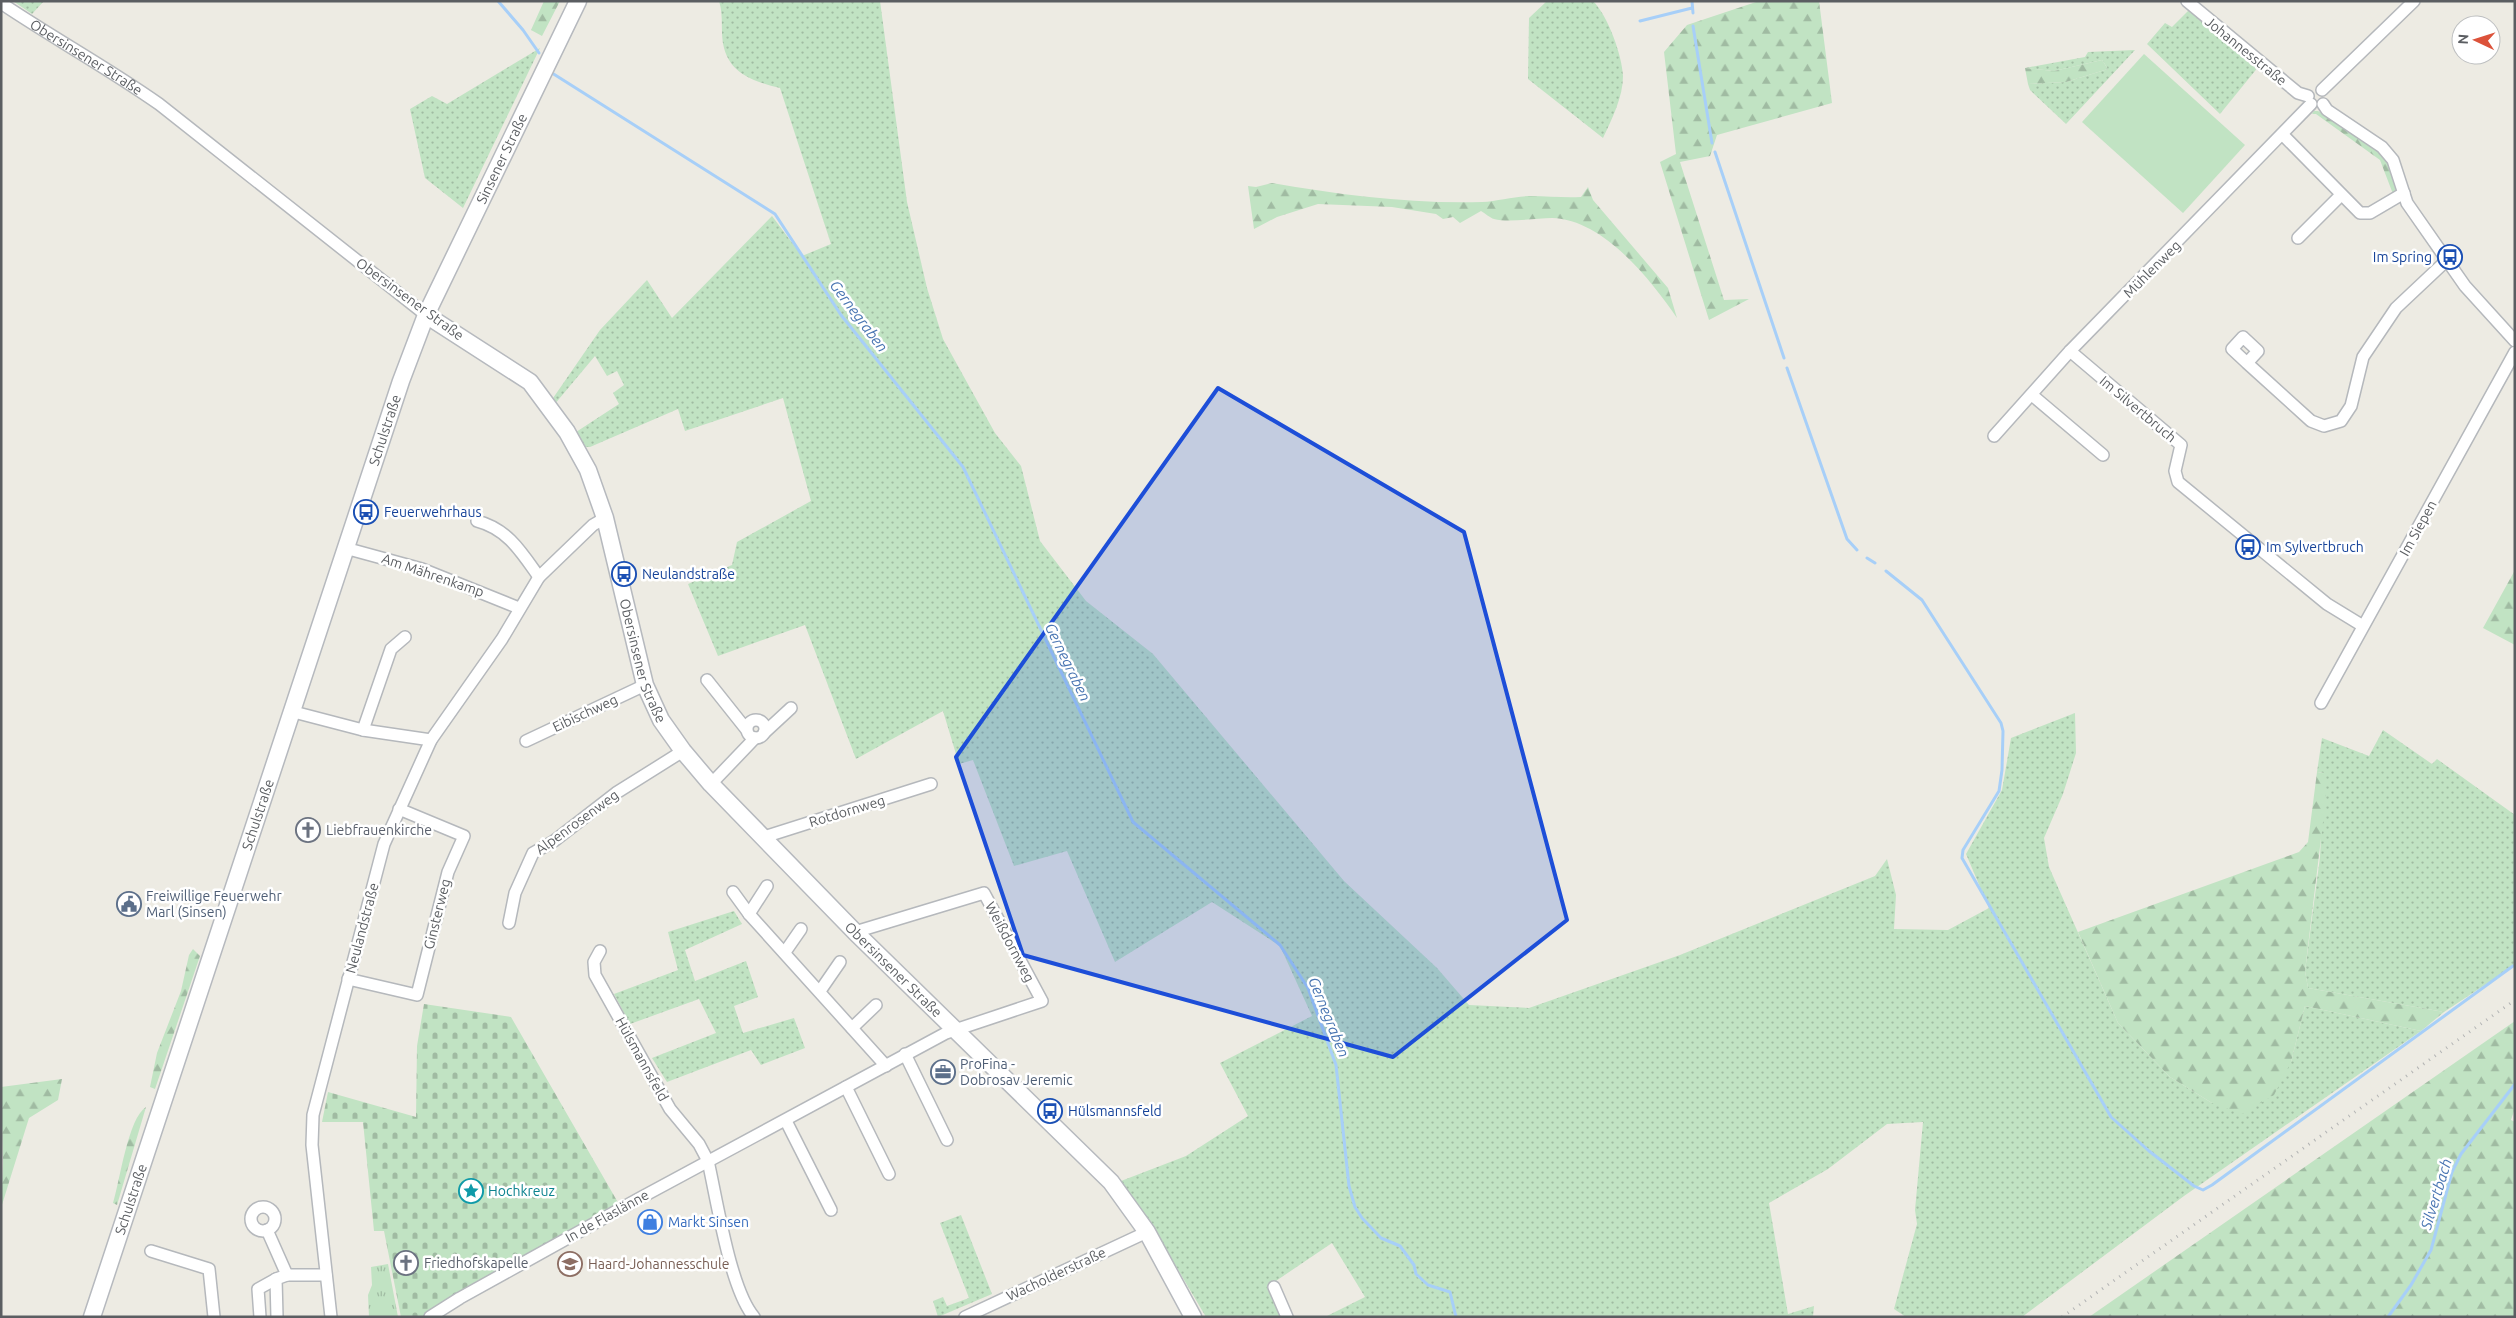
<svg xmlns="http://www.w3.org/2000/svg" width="2516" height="1318" font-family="Ubuntu,sans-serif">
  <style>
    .grass { fill: url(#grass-dots) }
    .forest { fill: url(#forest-firs) }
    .cemetery { fill: url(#cemetery-stones) }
    .park { fill: url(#park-tufts) }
    .garden { fill: #c1e3c3 }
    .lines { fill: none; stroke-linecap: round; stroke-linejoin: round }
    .stream { stroke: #a7cff8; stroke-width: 3 }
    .street-casing { stroke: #b5b8bc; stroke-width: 14 }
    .secondary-casing { stroke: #b6b9be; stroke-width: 19 }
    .street { stroke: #fff; stroke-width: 11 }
    .secondary { stroke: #fff; stroke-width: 16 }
    .rail { stroke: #b3b4b4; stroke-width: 3; stroke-dasharray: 1 6; stroke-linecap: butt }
    .marked { fill: #1d4ed8; fill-opacity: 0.2; stroke: #1d4ed8; stroke-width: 4; stroke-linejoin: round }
    .labels { text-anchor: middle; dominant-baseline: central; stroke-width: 5; stroke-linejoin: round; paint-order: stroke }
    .street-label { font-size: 14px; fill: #5b5e62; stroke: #fff }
    .transit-label { font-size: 14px; fill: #164399; stroke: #fff; text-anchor: start }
    .worship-label { font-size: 14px; fill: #5b616d; stroke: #fff; text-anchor: start }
    .service-label { font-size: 14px; fill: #4e5e75; stroke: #fff; text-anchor: start }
    .culture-label { font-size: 14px; fill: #0d838f; stroke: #fff; text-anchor: start }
    .shop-label { font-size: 14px; fill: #366cbe; stroke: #fff; text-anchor: start }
    .education-label { font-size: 14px; fill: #785e54; stroke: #fff; text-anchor: start }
    .water-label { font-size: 15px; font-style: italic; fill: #4975b2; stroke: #fff }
  </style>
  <defs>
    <pattern id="grass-dots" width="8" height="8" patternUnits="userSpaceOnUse" patternTransform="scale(1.25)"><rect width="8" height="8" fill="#c1e3c3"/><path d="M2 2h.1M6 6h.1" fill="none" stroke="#a0bba2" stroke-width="1.8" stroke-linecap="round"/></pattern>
    <pattern id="forest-firs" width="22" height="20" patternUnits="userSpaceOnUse" patternTransform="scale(1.25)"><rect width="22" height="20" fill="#c1e3c3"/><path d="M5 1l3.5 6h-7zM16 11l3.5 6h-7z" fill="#a0bba2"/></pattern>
    <pattern id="cemetery-stones" width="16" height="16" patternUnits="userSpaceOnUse" patternTransform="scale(1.25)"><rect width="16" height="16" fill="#c1e3c3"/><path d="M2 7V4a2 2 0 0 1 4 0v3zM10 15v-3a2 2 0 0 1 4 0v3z" fill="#a0bba2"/></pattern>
    <pattern id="park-tufts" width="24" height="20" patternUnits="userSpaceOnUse" patternTransform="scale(1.25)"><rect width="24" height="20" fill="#c1e3c3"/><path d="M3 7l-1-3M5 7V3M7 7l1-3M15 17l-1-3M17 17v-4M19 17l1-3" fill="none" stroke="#a0bba2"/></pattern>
  </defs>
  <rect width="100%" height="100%" fill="#edebe3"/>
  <path class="grass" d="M 13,1 L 44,1 L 32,14 Z
    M 719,1 L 880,1 L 907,202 L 927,288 L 943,339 L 995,433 L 1021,466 L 1040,541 L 1086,601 L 1153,654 L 1344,881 L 1437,968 L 1469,1005 L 1529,1008 L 1680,955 L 1875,876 L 1887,859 L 1896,895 L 1894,929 L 1948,930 L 1989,908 L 1966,854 L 2002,790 L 2011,738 L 2075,713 L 2076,753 L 2063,794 L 2044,838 L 2049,867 L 2118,1023 L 2170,1077 L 2212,1103 L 2291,1062 L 2305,1006 L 2421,1031 L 2184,1196 L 2022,1317 L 1906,1317 L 1894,1309 L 1917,1224 L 1915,1210 L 1923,1122 L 1887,1124 L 1828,1169 L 1769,1203 L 1788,1314 L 1814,1306 L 1813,1317 L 1325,1317 L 1365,1297 L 1332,1243 L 1267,1287 L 1282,1317 L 1206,1317 L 1151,1224 L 1121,1181 L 1186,1156 L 1248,1116 L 1220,1063 L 1312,1016 L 1280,946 L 1212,902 L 1115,962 L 1067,851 L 1014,866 L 973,760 L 959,764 L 943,711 L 856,759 L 805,625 L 718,656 L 688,584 L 732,565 L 737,542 L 811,501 L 783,398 L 685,431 L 678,409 L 590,447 L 581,447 L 573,434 L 619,404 L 613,393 L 624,385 L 617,371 L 607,376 L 595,356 L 554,405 L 551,401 L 600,330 L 647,280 L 672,318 L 772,216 L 802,256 L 831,244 L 780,88 C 756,82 731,75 724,48 C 720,33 724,16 719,1 Z
    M 1547,1 L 1593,1 C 1608,16 1622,55 1623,76 C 1623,97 1612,119 1603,138 L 1528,79 L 1529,18 Z
    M 2190,9 L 2259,66 L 2220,114 L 2147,44 L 2165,23 L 2172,27 Z
    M 540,48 L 463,208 L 425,178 L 410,109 L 432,96 L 447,104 Z
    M 2135,50 L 2066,124 L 2030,90 L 2028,84 L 2066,82 L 2108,69 L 2102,60 L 2054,71 L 2025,68 L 2085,57 L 2088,52 Z
    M 2383,730 L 2432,764 L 2437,759 L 2515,815 L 2515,965 L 2444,1012 L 2308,988 L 2305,971 L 2320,857 L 2324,773 L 2317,772 L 2322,738 L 2369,756 Z
    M 734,911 L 742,924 L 685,950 L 695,981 L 746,961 L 758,997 L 734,1006 L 743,1033 L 794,1018 L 805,1048 L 761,1065 L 751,1050 L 667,1082 L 652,1058 L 716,1033 L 699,999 L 630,1024 L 614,994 L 678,970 L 668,932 Z
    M 961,1215 L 992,1294 L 938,1317 L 933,1301 L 943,1297 L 947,1306 L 969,1298 L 940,1223 Z"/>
  <path class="forest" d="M 544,1 L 560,1 L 542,36 L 531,30 Z
    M 1759,1 L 1819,1 L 1832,103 L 1717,135 L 1710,156 L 1680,162 L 1724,300 L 1749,299 L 1709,320 L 1660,162 L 1676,154 L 1664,52 L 1687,25 Z
    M 2102,60 L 2108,69 L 2066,82 L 2028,84 L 2025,68 L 2054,71 Z
    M 2314,111 L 2318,111 L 2362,138 L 2386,158 L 2396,191 L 2393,194 L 2380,160 L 2316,114 L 2312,114 Z
    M 1272,183 C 1341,195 1412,204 1482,202 C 1498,201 1515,196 1531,196 C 1548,196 1564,198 1581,197 L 1588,187 L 1593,200 L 1668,288 L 1677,318 C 1651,280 1603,219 1552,218 C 1535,218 1509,223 1494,219 C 1490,218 1485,213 1481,211 L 1460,223 L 1453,217 L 1443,219 L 1436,214 L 1392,207 L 1318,204 L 1277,217 L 1254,229 L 1248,186 L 1256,187 Z
    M 2515,570 L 2515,645 L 2483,628 Z
    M 2317,772 L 2324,773 L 2326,797 L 2305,971 L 2308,988 L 2444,1012 L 2421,1031 L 2305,1006 L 2291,1062 L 2274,1095 L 2242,1114 L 2212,1103 L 2170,1077 L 2118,1023 L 2078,932 L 2299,852 L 2308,842 Z
    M 193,949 L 200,956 L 155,1089 L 150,1087 L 157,1053 L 181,991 L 189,955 Z
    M 2515,1021 L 2515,1108 L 2511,1120 L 2515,1122 L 2515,1317 L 2089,1317 Z
    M 62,1079 L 58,1100 L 29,1118 L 1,1208 L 3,1163 L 1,1087 Z
    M 146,1107 L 117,1205 L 113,1203 C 120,1181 128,1118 146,1107 Z"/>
  <path class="cemetery" d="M 424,1004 L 511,1017 L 620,1206 L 425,1317 L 401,1317 L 384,1231 L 374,1231 L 363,1122 L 322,1122 L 328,1092 L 416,1117 L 417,1046 Z"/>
  <path class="park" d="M 388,1264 L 398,1317 L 369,1317 L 368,1295 L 372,1285 L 371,1267 Z"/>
  <path class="garden" d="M 2144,54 L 2245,145 L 2183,213 L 2082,122 Z"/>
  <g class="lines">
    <path class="stream" d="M 498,1 L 523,30 L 539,53
      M 1692,1 L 1693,13
      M 1640,21 L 1692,8
      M 1693,26 L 1712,143
      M 552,73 L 775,214 L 841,315 L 963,467 L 1133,822 L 1280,945 L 1308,988 L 1336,1065 L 1349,1186 L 1355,1207 L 1362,1218 L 1381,1238 L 1400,1246 L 1414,1265 L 1416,1274 L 1428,1285 L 1450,1292 L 1456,1317
      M 1715,152 L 1784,358
      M 1787,368 L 1847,539 L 1857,550
      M 1867,558 L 1875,563
      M 1886,571 L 1922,600 L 2001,723 L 2003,731 L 2002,770 L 1999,791 L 1963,850 L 1962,858 L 2111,1117 L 2149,1151 L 2194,1186 L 2203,1190 L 2212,1185 L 2513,966
      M 2388,1317 L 2411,1285 L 2431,1250 L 2452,1172 L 2461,1154 L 2515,1084"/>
    <defs>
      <g id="street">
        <path d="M 2187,1 L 2298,93 L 2308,96"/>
        <path id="s1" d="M 1,3 C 53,38 108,68 159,104 L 426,315"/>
        <path d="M 2322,90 L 2414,1"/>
        <path d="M 2323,104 L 2327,110 L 2382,147 L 2393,160 L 2407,203 L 2465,286 L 2515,341"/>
        <path d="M 2283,135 L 2360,213 L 2370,213 L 2404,193"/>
        <path d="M 2298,238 L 2341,195"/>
        <path d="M 2070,351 L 2181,445 L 2175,471 L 2178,482 L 2327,604 L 2363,626"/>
        <path d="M 2247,363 L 2232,349 L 2243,337 L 2258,351 L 2247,363 L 2311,421 L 2324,426 L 2341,421 L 2351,406 L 2363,357 L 2396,308 L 2447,260"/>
        <path d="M 2032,395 L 2103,455"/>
        <path d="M 1994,436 L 2070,351 L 2311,104"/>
        <path d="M 477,521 C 508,529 522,553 539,577"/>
        <path d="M 345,548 L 422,569 L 519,608"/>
        <path d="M 707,680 L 746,729"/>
        <path d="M 2321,703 L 2515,352"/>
        <path d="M 290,711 L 363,730 L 431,740"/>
        <circle cx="756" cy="729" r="9"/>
        <path d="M 363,730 L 391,649 L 405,637"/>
        <path d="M 764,733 L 791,708"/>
        <path d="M 526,741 L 645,685"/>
        <path d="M 711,784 L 755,738"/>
        <path d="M 764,837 L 931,784"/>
        <path d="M 733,892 L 749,914 L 886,1066"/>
        <path d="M 749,914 L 767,886"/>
        <path d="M 509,923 L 515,893 L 533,853 L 554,841 L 616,793 L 683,751"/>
        <path d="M 600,951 L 594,962 L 595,975 L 670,1109 L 699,1144 L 708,1161 C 717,1200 730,1289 754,1317"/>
        <path d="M 785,952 L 801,929"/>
        <path d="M 348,979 L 417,995 L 448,872 L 464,836 L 399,809"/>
        <path d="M 820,991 L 840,962"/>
        <path d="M 852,1028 L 876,1005"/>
        <path d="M 905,1054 L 947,1140"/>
        <path d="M 846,1087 L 889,1174"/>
        <path d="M 786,1121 L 831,1210"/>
        <circle cx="263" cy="1219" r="12"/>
        <path d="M 267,1230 L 287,1275 L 276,1279 L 277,1317"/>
        <path d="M 151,1251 L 209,1269 L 214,1317"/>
        <path d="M 287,1275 L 326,1275"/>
        <path d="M 1274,1287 L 1287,1317"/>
        <path d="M 260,1317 L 258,1289 L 276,1279"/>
        <path d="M 331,1317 L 312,1145 L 313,1115 L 384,844 L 431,740 L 502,639 L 539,577 L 593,525 L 605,518"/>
        <path d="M 430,1317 L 460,1298 L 640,1198 L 946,1033 L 1042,1001 L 984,893 L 855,932"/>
        <path d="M 965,1317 L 1147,1232"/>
      </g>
      <g id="secondary">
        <path id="s2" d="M 426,315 L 530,382 L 567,432 L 588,470 L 605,518 L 645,685 L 661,720 L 683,751 L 711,784 L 855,932 L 1111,1182 L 1147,1232 L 1193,1317"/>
        <path id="s3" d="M 92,1317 L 401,381 L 426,315 L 578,1"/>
      </g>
    </defs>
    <use href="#street" class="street-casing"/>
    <use href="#secondary" class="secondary-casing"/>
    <use href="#street" class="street"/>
    <use href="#secondary" class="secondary"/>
    <path class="rail" d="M 2062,1317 L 2515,1000"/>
  </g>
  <path class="marked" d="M 1218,388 L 1464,532 L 1567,920 L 1393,1057 L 1023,955 L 956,757 Z"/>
  <defs>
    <symbol id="bus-ring" viewBox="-11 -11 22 22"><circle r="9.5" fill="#fff" stroke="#1a4fb4" stroke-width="1.5"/><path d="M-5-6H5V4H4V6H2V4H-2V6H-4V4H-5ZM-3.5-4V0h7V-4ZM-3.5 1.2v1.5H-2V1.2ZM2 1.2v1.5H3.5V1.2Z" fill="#1a4fb4"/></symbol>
    <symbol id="church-ring" viewBox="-11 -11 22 22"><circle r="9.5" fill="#fff" stroke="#6b7280" stroke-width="1.5"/><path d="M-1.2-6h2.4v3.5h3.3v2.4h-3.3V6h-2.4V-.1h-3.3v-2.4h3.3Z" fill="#6b7280"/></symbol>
    <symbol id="civic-ring" viewBox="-11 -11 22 22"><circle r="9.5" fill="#fff" stroke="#5c6f8a" stroke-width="1.5"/><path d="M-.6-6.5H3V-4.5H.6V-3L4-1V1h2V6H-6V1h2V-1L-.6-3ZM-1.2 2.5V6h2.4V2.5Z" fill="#5c6f8a"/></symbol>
    <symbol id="office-ring" viewBox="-11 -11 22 22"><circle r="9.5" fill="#fff" stroke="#5c6f8a" stroke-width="1.5"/><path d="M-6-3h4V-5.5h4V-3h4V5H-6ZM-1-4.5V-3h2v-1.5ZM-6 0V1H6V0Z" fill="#5c6f8a"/></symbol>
    <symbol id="sight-ring" viewBox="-11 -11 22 22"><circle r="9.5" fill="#fff" stroke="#0f9aa8" stroke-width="1.5"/><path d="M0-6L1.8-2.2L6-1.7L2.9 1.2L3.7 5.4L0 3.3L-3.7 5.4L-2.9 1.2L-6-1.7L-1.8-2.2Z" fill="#0f9aa8"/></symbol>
    <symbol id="shop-ring" viewBox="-11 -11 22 22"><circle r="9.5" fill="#fff" stroke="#3f7fe0" stroke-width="1.5"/><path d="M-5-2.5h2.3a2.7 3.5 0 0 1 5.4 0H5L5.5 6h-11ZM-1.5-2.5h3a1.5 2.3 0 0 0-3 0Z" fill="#3f7fe0"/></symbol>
    <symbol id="school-ring" viewBox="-11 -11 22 22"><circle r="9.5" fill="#fff" stroke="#8d6e63" stroke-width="1.5"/><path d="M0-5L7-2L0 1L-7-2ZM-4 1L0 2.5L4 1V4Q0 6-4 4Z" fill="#8d6e63"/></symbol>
  </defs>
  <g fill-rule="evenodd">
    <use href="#bus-ring" x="2436" y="243" width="28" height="28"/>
    <use href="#bus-ring" x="352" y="498" width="28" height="28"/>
    <use href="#bus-ring" x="2234" y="533" width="28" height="28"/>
    <use href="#bus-ring" x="610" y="560" width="28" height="28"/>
    <use href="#church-ring" x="294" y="816" width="28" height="28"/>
    <use href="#civic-ring" x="115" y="890" width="28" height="28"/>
    <use href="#office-ring" x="929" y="1058" width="28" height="28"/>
    <use href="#bus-ring" x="1036" y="1097" width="28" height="28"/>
    <use href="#sight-ring" x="457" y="1177" width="28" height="28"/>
    <use href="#shop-ring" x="636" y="1208" width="28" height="28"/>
    <use href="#church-ring" x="392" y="1249" width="28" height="28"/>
    <use href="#school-ring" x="556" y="1250" width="28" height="28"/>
  </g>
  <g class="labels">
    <g class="street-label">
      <text transform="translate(2246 51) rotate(39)">Johannesstraße</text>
      <text stroke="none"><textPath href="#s1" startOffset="101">Obersinsener Straße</textPath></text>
      <text stroke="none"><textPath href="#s3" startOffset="1230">Sinsener Straße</textPath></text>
      <text transform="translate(2152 269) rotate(-45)">Mühlenweg</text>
      <text transform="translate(410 299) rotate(36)">Obersinsener Straße</text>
      <text transform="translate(2138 409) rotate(40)">Im Silvertbruch</text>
      <text stroke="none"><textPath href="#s3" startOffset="934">Schulstraße</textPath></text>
      <text transform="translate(2418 528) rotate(-61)">Im Siepen</text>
      <text transform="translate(433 575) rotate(19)">Am Mährenkamp</text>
      <text stroke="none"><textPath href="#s2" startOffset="428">Obersinsener Straße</textPath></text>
      <text transform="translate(585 713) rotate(-25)">Eibischweg</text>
      <text transform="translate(847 811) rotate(-17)">Rotdornweg</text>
      <text stroke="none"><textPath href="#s3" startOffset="529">Schulstraße</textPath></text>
      <text transform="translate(577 822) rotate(-36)">Alpenrosenweg</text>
      <text transform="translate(437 914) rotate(-76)">Ginsterweg</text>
      <text transform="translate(362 928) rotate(-75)">Neulandstraße</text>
      <text transform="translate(1010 942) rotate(62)">Weißdornweg</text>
      <text stroke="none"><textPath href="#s2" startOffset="832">Obersinsener Straße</textPath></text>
      <text transform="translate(642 1059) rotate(61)">Hülsmannsfeld</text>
      <text stroke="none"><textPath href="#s3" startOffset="124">Schulstraße</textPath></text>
      <text transform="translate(607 1216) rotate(-29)">In de Flaslänne</text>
      <text transform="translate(1056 1274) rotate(-25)">Wacholderstraße</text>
    </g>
    <g class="transit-label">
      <text x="2432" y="257" text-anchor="end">Im Spring</text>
      <text x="384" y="512">Feuerwehrhaus</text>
      <text x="2266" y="547">Im Sylvertbruch</text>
      <text x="642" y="574">Neulandstraße</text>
      <text x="1068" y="1111">Hülsmannsfeld</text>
    </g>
    <g class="worship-label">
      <text x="326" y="830">Liebfrauenkirche</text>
      <text x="424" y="1263">Friedhofskapelle</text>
    </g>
    <g class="service-label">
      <text x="146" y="896">Freiwillige Feuerwehr<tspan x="146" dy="16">Marl (Sinsen)</tspan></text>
      <text x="960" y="1064">ProFina -<tspan x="960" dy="16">Dobrosav Jeremic</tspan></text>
    </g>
    <g class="culture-label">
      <text x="488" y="1191">Hochkreuz</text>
    </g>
    <g class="shop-label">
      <text x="668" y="1222">Markt Sinsen</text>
    </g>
    <g class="education-label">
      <text x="588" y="1264">Haard-Johannesschule</text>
    </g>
    <g class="water-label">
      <text transform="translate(859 316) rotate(53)">Gernegraben</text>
      <text transform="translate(1068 662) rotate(64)">Gernegraben</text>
      <text transform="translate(1329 1017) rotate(68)">Gernegraben</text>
      <text transform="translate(2436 1194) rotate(-73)">Silvertbach</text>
    </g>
  </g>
  <rect width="2516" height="1318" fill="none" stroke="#5b5e62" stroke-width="5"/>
  <g transform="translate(2476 40) rotate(274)"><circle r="24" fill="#ffffff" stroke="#bdbfc0"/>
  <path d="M0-4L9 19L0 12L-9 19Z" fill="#dc523a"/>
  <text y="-8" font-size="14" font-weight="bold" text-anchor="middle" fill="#5b5e62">N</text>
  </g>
</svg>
